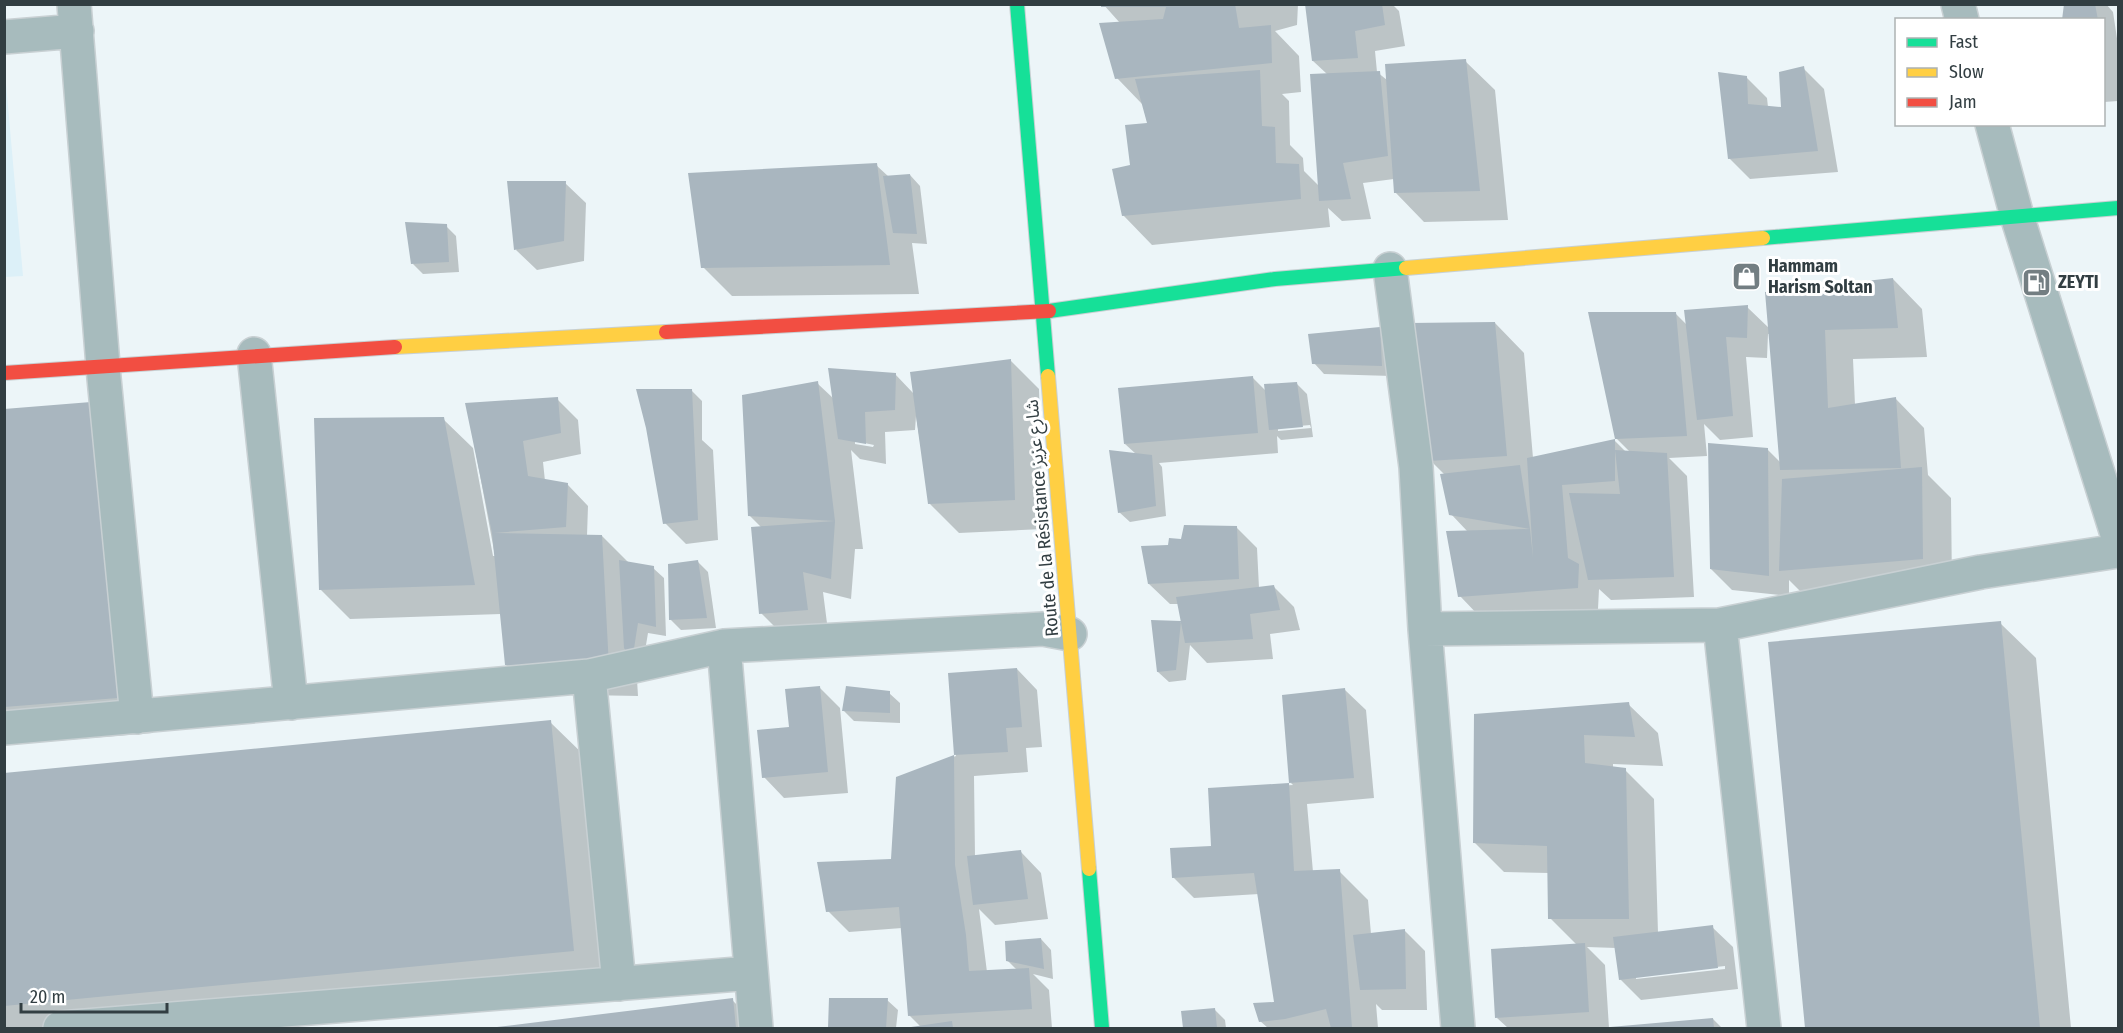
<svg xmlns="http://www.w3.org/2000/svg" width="2123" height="1033" font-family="'Fira Sans Condensed','Noto Sans Arabic',sans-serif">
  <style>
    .built { fill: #dcf0f8 }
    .shadow { fill: #0003; fill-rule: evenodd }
    .building { fill: #a9b6bf }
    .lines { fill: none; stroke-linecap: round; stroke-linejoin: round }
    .street-casing { stroke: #c8d0d3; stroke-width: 36 }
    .fast-casing { stroke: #c8d0d3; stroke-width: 16 }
    .slow-casing { stroke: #c8d0d3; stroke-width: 16 }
    .jam-casing { stroke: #c8d0d3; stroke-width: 16 }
    .street { stroke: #a7bbbd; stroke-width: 33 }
    .fast { stroke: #16e098; stroke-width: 14 }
    .slow { stroke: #ffcf43; stroke-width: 14 }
    .jam { stroke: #f24e42; stroke-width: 14 }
    .labels { text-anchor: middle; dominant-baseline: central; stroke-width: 6; stroke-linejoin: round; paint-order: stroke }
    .poi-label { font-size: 18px; font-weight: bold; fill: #323e42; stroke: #fff; text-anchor: start }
    .street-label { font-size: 18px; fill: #323e42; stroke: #fff }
  </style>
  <rect width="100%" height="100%" fill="#ecf5f8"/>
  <path class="built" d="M 4,61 L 23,276 L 5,277 L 4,277 Z"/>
  <path class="shadow" d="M 1103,4 L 1298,4 L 1297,25 L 1275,31 L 1299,56 L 1301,92 L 1282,94 L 1289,101 L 1290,145 L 1303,158 L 1304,171 L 1320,187 L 1327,74 L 1313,61 L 1307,4 L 1392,4 L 1399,11 L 1405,46 L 1375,51 L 1377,72 L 1387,80 L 1465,61 L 1495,90 L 1508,220 L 1424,222 L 1395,192 L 1394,179 L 1363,183 L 1371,219 L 1342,221 L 1328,208 L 1330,227 L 1152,245 L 1123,215 L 1131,166 L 1148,125 L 1143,105 L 1117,78 L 1120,23 Z
    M 2065,4 L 2106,4 L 2113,12 L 2118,45 L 2118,101 L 2104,102 L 2104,20 L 2064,20 Z
    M 1803,68 L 1824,89 L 1838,172 L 1750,179 L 1729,158 L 1746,77 L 1767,98 L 1768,107 L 1782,108 Z
    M 876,165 L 889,177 L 910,175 L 920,186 L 927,244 L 912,243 L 919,294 L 732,296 L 703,267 Z
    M 565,183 L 586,203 L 584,261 L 537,270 L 516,250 Z
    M 446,226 L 456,236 L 459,272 L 423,274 L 413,264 Z
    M 1893,279 L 1922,309 L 1927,357 L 1853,359 L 1855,405 L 1895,398 L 1924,428 L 1928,475 L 1951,498 L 1952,587 L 1809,600 L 1789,580 L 1789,596 L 1732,590 L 1711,569 L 1767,449 L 1780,462 L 1770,334 L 1768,334 L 1767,358 L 1746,357 L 1753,437 L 1720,440 L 1704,424 L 1707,456 L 1669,458 L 1687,476 L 1694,597 L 1611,600 L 1599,589 L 1598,609 L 1480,617 L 1460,596 L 1468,532 L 1451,514 L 1445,475 L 1430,460 L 1495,323 L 1524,353 L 1533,458 L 1615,441 L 1631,457 L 1633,455 L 1616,438 L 1676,314 L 1687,325 L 1747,307 L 1770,329 Z
    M 1380,329 L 1390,339 L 1392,376 L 1324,374 L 1314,363 Z
    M 1010,360 L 1039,389 L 1043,529 L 959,533 L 930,504 L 916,416 L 915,430 L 885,432 L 886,464 L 860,459 L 851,450 L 863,549 L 855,549 L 851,599 L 823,592 L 828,631 L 782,634 L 761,613 L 762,528 L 749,515 L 817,383 L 834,399 L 895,374 L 914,394 ZM 855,441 L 874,445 L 873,447 L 855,444 Z
    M 1253,378 L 1267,392 L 1296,383 L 1307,394 L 1313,437 L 1281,440 L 1277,436 L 1278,453 L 1159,463 L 1162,467 L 1166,516 L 1130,522 L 1119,512 L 1136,454 L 1125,444 ZM 1310,425 L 1311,428 L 1278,431 L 1278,428 Z
    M 691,390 L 702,401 L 702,440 L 713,450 L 718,540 L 686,544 L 665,523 Z
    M 557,399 L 578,420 L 581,454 L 543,462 L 545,481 L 568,485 L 588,506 L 587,536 L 602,536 L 629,563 L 653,568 L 664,578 L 666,636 L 648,633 L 642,669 L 636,663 L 638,696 L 535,694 L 506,665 L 501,614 L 350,619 L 320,589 L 443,419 L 473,448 L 493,556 L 495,556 L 467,405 Z
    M 4,411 L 127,440 L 153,733 L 4,745 Z
    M 1236,527 L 1257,548 L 1259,588 L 1273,586 L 1294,607 L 1300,630 L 1270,634 L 1273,659 L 1207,663 L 1190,645 L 1186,680 L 1169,682 L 1158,672 L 1152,622 L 1183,623 L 1179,604 L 1170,604 L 1149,584 L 1169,547 L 1183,540 Z
    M 698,562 L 708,572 L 716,628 L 681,630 L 670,619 Z
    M 2000,623 L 2036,658 L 2071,1028 L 1807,1028 L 1770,643 Z
    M 1017,669 L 1037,690 L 1042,747 L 1026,748 L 1028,772 L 974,776 L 975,857 L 1021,852 L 1041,873 L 1048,919 L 995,925 L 979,909 L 987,972 L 1017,970 L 1008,961 L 1041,939 L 1051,950 L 1053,979 L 1033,974 L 1049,990 L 1052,1028 L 912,1028 L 921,1027 L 909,1015 L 902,928 L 849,932 L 828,911 L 893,860 L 897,778 L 956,756 L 950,674 Z
    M 819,687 L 840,708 L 848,793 L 784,798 L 764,777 L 791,729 Z
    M 1345,690 L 1366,710 L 1374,798 L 1307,804 L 1313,872 L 1339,871 L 1368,900 L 1371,934 L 1404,930 L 1425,951 L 1427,1010 L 1382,1010 L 1376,1004 L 1378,1028 L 1268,1028 L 1260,1021 L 1276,1003 L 1259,894 L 1194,898 L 1173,877 L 1212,847 L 1209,790 L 1293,785 L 1291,783 Z
    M 889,693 L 900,703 L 900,723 L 854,721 L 844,711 Z
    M 1628,704 L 1658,733 L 1663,766 L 1613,764 L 1613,768 L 1625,770 L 1654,799 L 1658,933 L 1712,927 L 1733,947 L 1738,989 L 1641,1000 L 1620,979 L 1616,948 L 1587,947 L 1605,965 L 1609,1028 L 1713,1019 L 1722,1028 L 1508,1028 L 1497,1018 L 1577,945 L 1550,918 L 1549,873 L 1504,872 L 1475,843 L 1475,716 ZM 1725,966 L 1725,969 L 1636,979 L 1636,976 Z
    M 550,722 L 586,757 L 609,986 L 174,1028 L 4,1028 L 4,775 Z
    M 732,1000 L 761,1028 L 497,1028 Z
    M 831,1000 L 887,1000 L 898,1010 L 896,1028 L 829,1028 Z
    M 1214,1009 L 1225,1020 L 1226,1028 L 1184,1028 L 1183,1012 Z"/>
  <path class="building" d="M 1101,4 L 1235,4 L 1239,28 L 1271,25 L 1272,63 L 1115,79 L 1099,23 L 1163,19 L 1166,7 L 1101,7 Z
    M 1305,4 L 1382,4 L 1385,25 L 1355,31 L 1358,58 L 1312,61 Z
    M 2064,4 L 2095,4 L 2098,20 L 2062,20 Z
    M 1466,59 L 1480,191 L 1394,193 L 1385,64 Z
    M 1804,66 L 1818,151 L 1728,159 L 1718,72 L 1747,76 L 1748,104 L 1781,107 L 1779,72 Z
    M 1260,70 L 1262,126 L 1275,127 L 1276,163 L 1299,164 L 1301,199 L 1122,216 L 1112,169 L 1130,165 L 1125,125 L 1147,123 L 1135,79 Z
    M 1380,71 L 1388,156 L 1343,163 L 1351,199 L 1319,201 L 1310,74 Z
    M 877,163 L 890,265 L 701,268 L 688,173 Z
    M 910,174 L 917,234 L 893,233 L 883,176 Z
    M 507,181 L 566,181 L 564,241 L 514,250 Z
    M 405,222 L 447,224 L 449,262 L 411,264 Z
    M 1893,278 L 1898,328 L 1825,330 L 1828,408 L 1896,397 L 1901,468 L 1780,470 L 1765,292 Z
    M 1748,305 L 1747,338 L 1726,337 L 1733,416 L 1697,420 L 1684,310 Z
    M 1588,312 L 1676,312 L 1687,436 L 1615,439 L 1615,450 L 1667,453 L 1674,577 L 1588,580 L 1569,493 L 1620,494 L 1615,450 L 1615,481 L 1562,485 L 1568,558 L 1579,564 L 1578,588 L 1458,597 L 1446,531 L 1530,529 L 1449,515 L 1440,474 L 1520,465 L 1530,529 L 1533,558 L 1527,458 L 1615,439 Z
    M 1495,322 L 1507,456 L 1429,461 L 1409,323 Z
    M 1380,327 L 1382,366 L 1312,364 L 1308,334 Z
    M 1011,359 L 1015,500 L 928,504 L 910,372 Z
    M 828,368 L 896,373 L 895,410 L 865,412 L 866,444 L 838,439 Z
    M 1253,376 L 1258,433 L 1124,444 L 1118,388 Z
    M 818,381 L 835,521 L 831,579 L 803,572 L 808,610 L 759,614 L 751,527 L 835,521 L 748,516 L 742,395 Z
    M 1297,382 L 1303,427 L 1269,430 L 1264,384 Z
    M 636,389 L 692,389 L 698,520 L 663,524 L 646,428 Z
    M 558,397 L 561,433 L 523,441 L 528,476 L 568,483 L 566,527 L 494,533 L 602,535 L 609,667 L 505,665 L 492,533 L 465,403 Z
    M 91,402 L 118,698 L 4,707 L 4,409 Z
    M 444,417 L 475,585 L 319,590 L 314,418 Z
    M 1708,443 L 1768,448 L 1769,576 L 1710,569 Z
    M 1109,450 L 1152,455 L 1156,506 L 1118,513 Z
    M 1922,467 L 1923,559 L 1779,571 L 1782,479 Z
    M 1184,525 L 1237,526 L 1239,579 L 1148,584 L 1141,546 L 1168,545 L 1169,538 L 1181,539 Z
    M 619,560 L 654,566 L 656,627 L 638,623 L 632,661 L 624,648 Z
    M 698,560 L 707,618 L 669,620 L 668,564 Z
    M 1274,585 L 1280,610 L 1250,614 L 1253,639 L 1185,643 L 1176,597 Z
    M 1151,620 L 1181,621 L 1176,670 L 1157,672 Z
    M 2001,621 L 2040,1028 L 1805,1028 L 1768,642 Z
    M 1017,668 L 1022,727 L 1006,728 L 1008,752 L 954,755 L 955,865 L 966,935 L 969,971 L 1029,968 L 1032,1009 L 908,1016 L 899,907 L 826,912 L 817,862 L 891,859 L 896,777 L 954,755 L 948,673 Z
    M 820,686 L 828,772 L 762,778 L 757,730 L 789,727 L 785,689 Z
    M 846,686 L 890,691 L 890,713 L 842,711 Z
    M 1345,688 L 1354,778 L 1289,783 L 1282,695 Z
    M 1629,702 L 1635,737 L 1584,735 L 1585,763 L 1626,768 L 1629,919 L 1548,919 L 1547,846 L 1473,843 L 1474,714 Z
    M 551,720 L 574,951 L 4,1006 L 4,773 Z
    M 1289,783 L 1294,871 L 1340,869 L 1352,1028 L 1331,1028 L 1326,1009 L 1285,1019 L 1259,1022 L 1253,1003 L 1274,1002 L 1254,873 L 1172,878 L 1170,848 L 1211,846 L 1208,788 Z
    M 1021,850 L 1028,899 L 973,905 L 967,856 Z
    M 1713,925 L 1718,968 L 1619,980 L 1613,937 Z
    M 1405,929 L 1406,989 L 1360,990 L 1353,935 Z
    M 1041,938 L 1044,969 L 1006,961 L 1005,941 Z
    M 1585,943 L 1589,1012 L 1495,1018 L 1491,949 Z
    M 733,998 L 736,1028 L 497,1028 L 497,1027 Z
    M 829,998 L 888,998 L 886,1028 L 828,1028 Z
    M 1215,1008 L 1217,1028 L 1183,1028 L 1181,1011 Z
    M 1713,1018 L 1714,1028 L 1610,1028 L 1610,1027 Z
    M 952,1021 L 953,1028 L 911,1028 L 911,1027 Z"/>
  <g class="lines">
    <defs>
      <path id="street" d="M 74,4 L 104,378 L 137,717
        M 1958,4 L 1962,20
        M 4,37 L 77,31
        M 1992,124 L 2017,216 L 2118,537
        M 1390,269 L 1416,467 L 1425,629 L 1458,1028
        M 254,354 L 291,703
        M 1720,625 L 1764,1028
        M 1425,629 L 1720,625 L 1981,572 L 2118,551
        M 724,646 L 756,1028
        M 589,676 L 619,984
        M 4,728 L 589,676 L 724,646 L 1043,629 L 1070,634
        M 60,1028 L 751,973"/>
      <path id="fast" d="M 1017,4 L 1048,376
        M 1763,238 L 2118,208
        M 1049,311 L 1275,279 L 1406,268
        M 1089,869 L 1102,1028"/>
      <path id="slow" d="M 1406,268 L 1763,238
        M 395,347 L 666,332
        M 1048,376 L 1089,869"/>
      <path id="jam" d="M 666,332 L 1049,311
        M 4,373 L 395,347"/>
    </defs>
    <use href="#street" class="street-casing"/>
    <use href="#fast" class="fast-casing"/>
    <use href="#slow" class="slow-casing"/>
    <use href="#jam" class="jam-casing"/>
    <use href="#street" class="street"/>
    <use href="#fast" class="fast"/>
    <use href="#slow" class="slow"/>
    <use href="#jam" class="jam"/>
  </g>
  <defs>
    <symbol id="shop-square" viewBox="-11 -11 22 22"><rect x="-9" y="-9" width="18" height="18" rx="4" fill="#737e82" stroke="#fff"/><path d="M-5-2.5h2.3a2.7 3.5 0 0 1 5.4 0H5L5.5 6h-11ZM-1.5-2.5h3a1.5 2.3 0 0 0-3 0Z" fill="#fff"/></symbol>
    <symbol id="fuel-square" viewBox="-11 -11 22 22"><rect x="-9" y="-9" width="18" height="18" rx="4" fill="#737e82" stroke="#fff"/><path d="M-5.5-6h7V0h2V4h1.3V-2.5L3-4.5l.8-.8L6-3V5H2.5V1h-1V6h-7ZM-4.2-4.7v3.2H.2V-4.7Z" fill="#fff"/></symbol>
  </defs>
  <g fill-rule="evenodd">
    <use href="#shop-square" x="1730" y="260" width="33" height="33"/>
    <use href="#fuel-square" x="2020" y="266" width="33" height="33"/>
  </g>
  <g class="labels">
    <g class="poi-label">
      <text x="1768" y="266">Hammam<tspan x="1768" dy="21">Harism Soltan</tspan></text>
      <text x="2058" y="282">ZEYTI</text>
    </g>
    <g class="street-label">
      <text transform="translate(1042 518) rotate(-95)">Route de la Résistance شارع عزيز</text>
    </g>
  </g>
  <rect width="2123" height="1033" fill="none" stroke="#323e42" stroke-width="12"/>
  <rect x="1895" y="18" width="210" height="108" fill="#ffffff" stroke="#adb2b3" stroke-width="1.5"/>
  <rect x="1907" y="38" width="30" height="9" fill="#16e098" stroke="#adb2b3" stroke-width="1.5"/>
  <text x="1949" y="48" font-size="18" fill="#323e42">Fast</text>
  <rect x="1907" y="68" width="30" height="9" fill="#ffcf43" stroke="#adb2b3" stroke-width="1.5"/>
  <text x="1949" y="78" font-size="18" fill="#323e42">Slow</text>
  <rect x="1907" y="98" width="30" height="9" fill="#f24e42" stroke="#adb2b3" stroke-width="1.5"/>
  <text x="1949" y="108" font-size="18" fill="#323e42">Jam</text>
  <path d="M21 1003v9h146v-9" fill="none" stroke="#323e42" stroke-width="3"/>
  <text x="30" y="1003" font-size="18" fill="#323e42" stroke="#ffffff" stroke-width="4.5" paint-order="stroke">20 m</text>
</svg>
